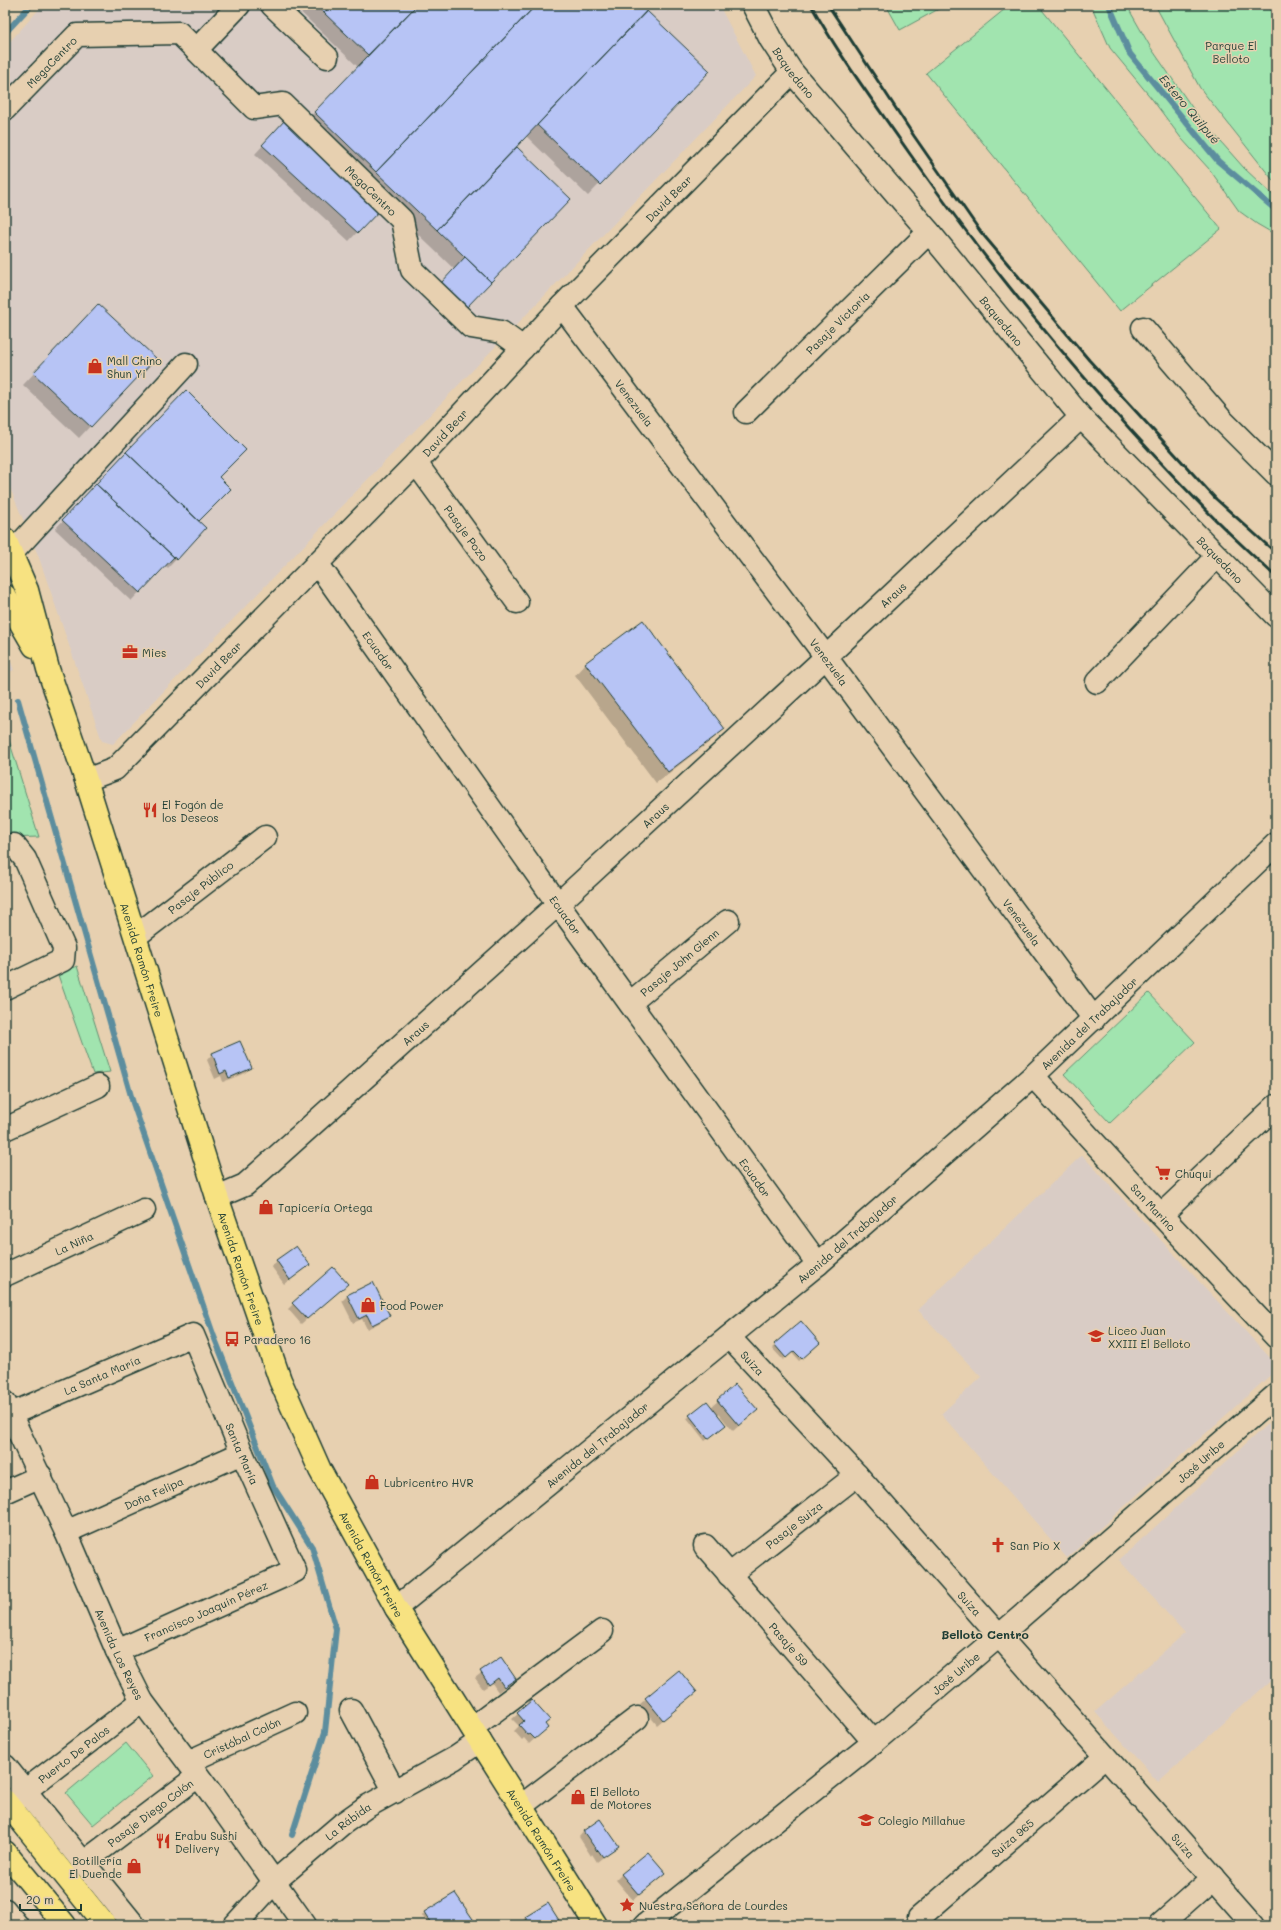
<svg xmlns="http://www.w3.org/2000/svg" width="1281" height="1930" font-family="Mali,sans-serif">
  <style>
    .built { fill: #d9ccc5 }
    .green { fill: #a1e4af; stroke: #609072 }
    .shadow { fill: #0003 }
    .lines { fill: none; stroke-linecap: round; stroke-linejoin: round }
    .stream { stroke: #5c8d9e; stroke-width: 6 }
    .building { fill: #b7c4f5; stroke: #1f3d34 }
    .minor-casing { stroke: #1f3d34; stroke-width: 25 }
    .major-casing { stroke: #1f3d34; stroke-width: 25 }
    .minor { stroke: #e7d0b0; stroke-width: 22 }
    .major { stroke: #f7e281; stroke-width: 22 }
    .rail { stroke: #1f3d34; stroke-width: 3 }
    .labels { text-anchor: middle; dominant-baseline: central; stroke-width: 3; stroke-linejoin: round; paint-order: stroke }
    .park-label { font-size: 11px; fill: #26453a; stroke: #e7d0b0 }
    .street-label { font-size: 11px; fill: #1f3d34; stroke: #e7d0b0 }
    .poi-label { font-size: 11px; fill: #1f3d34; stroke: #e7d0b0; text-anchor: start }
    .water-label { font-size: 12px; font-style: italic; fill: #24443d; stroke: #e7d0b0 }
    .neighbourhood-label { font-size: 12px; font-weight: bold; fill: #1f3d34; stroke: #e7d0b0 }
  </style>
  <rect width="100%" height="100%" fill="#e7d0b0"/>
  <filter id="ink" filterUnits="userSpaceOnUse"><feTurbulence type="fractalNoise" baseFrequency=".025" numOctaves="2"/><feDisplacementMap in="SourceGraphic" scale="8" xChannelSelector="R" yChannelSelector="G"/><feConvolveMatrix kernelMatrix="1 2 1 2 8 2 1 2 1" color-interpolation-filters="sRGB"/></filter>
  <g filter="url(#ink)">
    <path class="built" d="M 43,5 L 719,5 L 756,76 L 113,744 L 102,741 L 38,555 L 5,476 L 5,47 Z
      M 5,646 L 14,670 L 5,674 Z
      M 1082,1155 L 1274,1362 L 1275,1371 L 1067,1558 L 941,1414 L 981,1377 L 918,1310 Z
      M 1276,1416 L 1276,1676 L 1158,1782 L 1095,1712 L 1185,1633 L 1119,1560 Z"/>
    <path class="green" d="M 886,5 L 946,5 L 900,30 Z
      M 1010,5 L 1038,5 L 1221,229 L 1120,311 L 926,73 Z
      M 1091,5 L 1128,5 L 1131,13 L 1151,48 L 1198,116 L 1244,168 L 1276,198 L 1276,235 L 1257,224 L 1239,211 L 1210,170 L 1181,138 L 1152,99 L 1110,48 Z
      M 1155,5 L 1276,5 L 1276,184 L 1200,88 Z
      M 5,727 L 39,837 L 5,838 Z
      M 77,966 L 110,1072 L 93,1074 L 58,975 Z
      M 1149,993 L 1195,1042 L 1110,1123 L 1064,1074 Z
      M 126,1743 L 153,1776 L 93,1825 L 66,1793 Z"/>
    <path class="shadow" d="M 293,5 L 651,5 L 645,11 L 708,71 L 588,196 L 526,136 L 515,147 L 569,199 L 490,281 L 455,270 L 303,124 L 358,67 Z
      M 277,130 L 379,209 L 349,241 L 255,154 Z
      M 87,317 L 154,358 L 79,438 L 23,385 Z
      M 177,400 L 218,477 L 230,489 L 198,521 L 205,528 L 168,568 L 165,565 L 131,601 L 55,529 Z
      M 586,663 L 724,729 L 712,740 L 656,783 L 575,675 Z
      M 240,1042 L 251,1067 L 245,1073 L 223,1082 L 221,1076 L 215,1079 L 207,1060 L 212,1054 Z
      M 296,1247 L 309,1265 L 284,1284 L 271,1266 Z
      M 341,1289 L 301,1324 L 288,1309 L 293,1304 Z
      M 347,1296 L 389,1316 L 383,1321 L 367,1329 L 362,1319 L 353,1323 L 342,1301 Z
      M 800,1323 L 816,1346 L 799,1361 L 791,1352 L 783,1360 L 772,1348 Z
      M 735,1386 L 751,1415 L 733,1431 L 719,1414 L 717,1415 L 722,1427 L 705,1441 L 687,1418 L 711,1407 Z
      M 500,1658 L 515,1679 L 498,1692 L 492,1683 L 483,1689 L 475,1678 Z
      M 690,1697 L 657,1725 L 640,1704 L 646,1699 Z
      M 532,1702 L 544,1724 L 541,1733 L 529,1744 L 524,1738 L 522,1740 L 514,1731 L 519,1726 L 512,1719 Z
      M 584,1831 L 617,1846 L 597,1862 L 592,1854 L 591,1856 L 579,1837 Z
      M 622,1874 L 659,1878 L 633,1900 L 616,1880 Z
      M 454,1894 L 476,1925 L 428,1925 L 422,1915 Z
      M 526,1917 L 560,1925 L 527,1925 L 523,1920 Z"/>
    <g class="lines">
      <path class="stream" d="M 1109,5 L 1130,54 L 1218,161 L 1276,210
        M 5,33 L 31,5
        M 18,700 L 133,1103 L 213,1334 L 273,1486 L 312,1547 L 336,1629 L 325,1732 L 292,1835"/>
    </g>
    <path class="building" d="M 316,5 L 332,5 L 324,13 Z
      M 332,5 L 417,5 L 368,55 L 324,13 Z
      M 417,5 L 536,5 L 376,172 L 314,112 Z
      M 536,5 L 652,5 L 437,230 L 376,172 Z
      M 647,11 L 710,71 L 600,185 L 537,125 Z
      M 285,120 L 381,209 L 358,233 L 262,145 Z
      M 517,147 L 571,199 L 491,282 L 437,230 Z
      M 465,257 L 491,282 L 466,308 L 441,283 Z
      M 98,304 L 156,358 L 91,427 L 33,373 Z
      M 186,390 L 246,450 L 219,477 L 231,489 L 199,521 L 126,452 Z
      M 126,452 L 206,528 L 177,560 L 96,484 Z
      M 96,484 L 174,557 L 140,593 L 62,520 Z
      M 643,620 L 725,729 L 668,772 L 585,663 Z
      M 240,1041 L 252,1068 L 229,1078 L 226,1071 L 220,1074 L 212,1053 Z
      M 296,1246 L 310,1265 L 290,1280 L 276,1260 Z
      M 333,1267 L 348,1284 L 307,1319 L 292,1303 Z
      M 373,1282 L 390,1316 L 372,1325 L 367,1315 L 359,1319 L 347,1295 Z
      M 801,1321 L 820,1343 L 802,1359 L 794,1351 L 786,1358 L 774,1344 Z
      M 735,1384 L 758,1410 L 739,1426 L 717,1400 Z
      M 707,1401 L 726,1425 L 708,1439 L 689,1415 Z
      M 501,1657 L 516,1679 L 504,1687 L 498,1678 L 489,1685 L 480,1671 Z
      M 679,1670 L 697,1692 L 663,1720 L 645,1698 Z
      M 532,1700 L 550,1720 L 545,1724 L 548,1728 L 535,1739 L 530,1734 L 528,1735 L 519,1725 L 524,1721 L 517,1713 Z
      M 600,1819 L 619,1846 L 603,1857 L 598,1850 L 597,1851 L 583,1831 Z
      M 648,1852 L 666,1873 L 639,1895 L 621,1874 Z
      M 455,1893 L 477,1925 L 432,1925 L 424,1912 Z
      M 548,1903 L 562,1925 L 531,1925 L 525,1917 Z"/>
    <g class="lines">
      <defs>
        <g id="minor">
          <path d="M 272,5 L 327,57"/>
          <path id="s1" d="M 753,5 L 771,40 L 792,72 L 929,232 L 1081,417 L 1276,616"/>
          <path d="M 196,50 L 239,5"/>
          <path id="s2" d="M 5,109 L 77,35 L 179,33 L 254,108 L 283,104 L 402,220 L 412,270 L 471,327 L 501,332 L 523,348"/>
          <path id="s3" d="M 562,306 L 826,657 L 1094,1019"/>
          <path d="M 1143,328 L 1221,419 L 1276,474"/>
          <path id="s4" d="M 746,412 L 929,232"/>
          <path id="s5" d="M 416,463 L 517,602"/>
          <path d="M 11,554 L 186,364"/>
          <path id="s6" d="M 317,563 L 558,904 L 818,1264"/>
          <path d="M 1097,682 L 1217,556"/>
          <path id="s7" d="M 86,780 L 115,769 L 416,463 L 562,306 L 792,72"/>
          <path d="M 5,846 L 14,845 L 25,859 L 64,948 L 63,960 L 5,988"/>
          <path id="s8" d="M 136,936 L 265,837"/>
          <path id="s9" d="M 630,1003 L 728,921"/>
          <path id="s10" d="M 1033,1076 L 1161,1215 L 1276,1337"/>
          <path d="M 5,1129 L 98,1086"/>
          <path id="s11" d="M 217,1197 L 245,1185 L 253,1178 L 558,904 L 826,657 L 1081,417"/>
          <path d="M 1161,1215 L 1276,1106"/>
          <path id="s12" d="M 5,1275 L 144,1210"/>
          <path id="s13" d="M 729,1337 L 857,1475 L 1254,1925"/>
          <path id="s14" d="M 5,1403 L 66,1532 L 117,1651 L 142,1701 L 211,1793 L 305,1925"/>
          <path id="s15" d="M 11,1414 L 193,1335 L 242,1453 L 295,1571 L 117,1651"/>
          <path d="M 5,1492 L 41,1476"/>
          <path id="s16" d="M 66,1532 L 242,1453"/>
          <path id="s17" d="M 705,1546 L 874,1742"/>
          <path id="s18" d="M 729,1575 L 857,1475"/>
          <path id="s19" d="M 396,1608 L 818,1264 L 1033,1076 L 1276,844"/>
          <path d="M 351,1710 L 395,1792"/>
          <path d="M 472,1728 L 602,1631"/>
          <path id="s20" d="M 188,1762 L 295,1713"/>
          <path d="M 5,1766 L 134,1925"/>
          <path id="s21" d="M 13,1800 L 142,1701"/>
          <path d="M 521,1806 L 637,1718"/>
          <path id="s22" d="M 83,1863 L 198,1776"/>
          <path d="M 5,1910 L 17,1925"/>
          <path id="s23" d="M 919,1918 L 1105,1757"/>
          <path id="s24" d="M 235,1925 L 274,1882 L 342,1824 L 366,1807 L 455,1758 L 480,1741"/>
          <path id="s25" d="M 645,1925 L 874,1742 L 1000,1635 L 1276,1395"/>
          <path d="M 1160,1925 L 1213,1878"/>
        </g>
        <g id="major">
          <path id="s26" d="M 5,539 L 27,590 L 48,669 L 86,780 L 217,1197 L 280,1380 L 320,1470 L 396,1608 L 596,1925"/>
          <path d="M 5,596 L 34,646"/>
          <path d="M 5,1801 L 105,1925"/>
          <path d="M 5,1852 L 65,1925"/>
        </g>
      </defs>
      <use href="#minor" class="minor-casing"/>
      <use href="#major" class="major-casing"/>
      <use href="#minor" class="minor"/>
      <use href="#major" class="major"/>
      <path class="rail" d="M 811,5 C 840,57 876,105 910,154 C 999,281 1098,399 1206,510 C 1228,533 1253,555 1276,577
        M 828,5 L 914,136 L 980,231 L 1089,360 L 1216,499 L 1276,553"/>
    </g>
  </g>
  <defs>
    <symbol id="shop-bare" viewBox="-9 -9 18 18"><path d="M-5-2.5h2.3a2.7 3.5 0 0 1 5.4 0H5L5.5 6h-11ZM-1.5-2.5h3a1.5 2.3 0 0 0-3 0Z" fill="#c8321e" stroke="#e7d0b0" stroke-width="2.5" paint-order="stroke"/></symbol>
    <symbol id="office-bare" viewBox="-9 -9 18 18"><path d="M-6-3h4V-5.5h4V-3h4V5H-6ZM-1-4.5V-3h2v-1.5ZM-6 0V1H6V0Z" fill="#c8321e" stroke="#e7d0b0" stroke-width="2.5" paint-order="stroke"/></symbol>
    <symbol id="restaurant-bare" viewBox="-9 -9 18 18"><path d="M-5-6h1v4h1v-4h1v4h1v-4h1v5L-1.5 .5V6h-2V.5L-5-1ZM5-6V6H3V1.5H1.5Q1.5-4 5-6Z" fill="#c8321e" stroke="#e7d0b0" stroke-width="2.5" paint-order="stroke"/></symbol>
    <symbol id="supermarket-bare" viewBox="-9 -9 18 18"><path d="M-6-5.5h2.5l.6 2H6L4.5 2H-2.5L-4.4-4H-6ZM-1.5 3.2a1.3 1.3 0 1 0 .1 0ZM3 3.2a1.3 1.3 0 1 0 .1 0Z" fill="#c8321e" stroke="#e7d0b0" stroke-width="2.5" paint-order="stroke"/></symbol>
    <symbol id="school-bare" viewBox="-9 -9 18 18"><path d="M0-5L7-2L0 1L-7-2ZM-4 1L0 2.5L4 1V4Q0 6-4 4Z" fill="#c8321e" stroke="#e7d0b0" stroke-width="2.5" paint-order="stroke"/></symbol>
    <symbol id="bus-bare" viewBox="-9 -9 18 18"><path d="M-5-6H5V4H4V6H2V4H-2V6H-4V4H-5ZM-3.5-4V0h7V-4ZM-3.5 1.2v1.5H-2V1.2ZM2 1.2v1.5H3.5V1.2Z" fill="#c8321e" stroke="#e7d0b0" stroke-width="2.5" paint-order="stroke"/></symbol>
    <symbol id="church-bare" viewBox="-9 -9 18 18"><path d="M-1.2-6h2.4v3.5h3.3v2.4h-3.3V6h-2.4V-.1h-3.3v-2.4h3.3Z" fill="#c8321e" stroke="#e7d0b0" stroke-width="2.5" paint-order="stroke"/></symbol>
    <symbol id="sight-bare" viewBox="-9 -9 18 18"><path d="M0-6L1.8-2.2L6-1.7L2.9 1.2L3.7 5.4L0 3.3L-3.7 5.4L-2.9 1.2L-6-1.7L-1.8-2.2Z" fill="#c8321e" stroke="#e7d0b0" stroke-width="2.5" paint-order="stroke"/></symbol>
  </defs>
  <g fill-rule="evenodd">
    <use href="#shop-bare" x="84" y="355" width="22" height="22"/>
    <use href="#office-bare" x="119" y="641" width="22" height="22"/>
    <use href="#restaurant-bare" x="139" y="799" width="22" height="22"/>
    <use href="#supermarket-bare" x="1152" y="1162" width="22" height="22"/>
    <use href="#shop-bare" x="255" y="1196" width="22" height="22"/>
    <use href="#shop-bare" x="357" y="1294" width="22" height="22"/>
    <use href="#school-bare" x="1085" y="1325" width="22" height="22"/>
    <use href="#bus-bare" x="221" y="1328" width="22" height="22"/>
    <use href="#shop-bare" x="361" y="1471" width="22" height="22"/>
    <use href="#church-bare" x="987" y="1534" width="22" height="22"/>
    <use href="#shop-bare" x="567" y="1786" width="22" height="22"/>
    <use href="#school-bare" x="855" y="1809" width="22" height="22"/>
    <use href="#restaurant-bare" x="152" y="1830" width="22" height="22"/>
    <use href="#shop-bare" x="123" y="1855" width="22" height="22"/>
    <use href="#sight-bare" x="616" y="1894" width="22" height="22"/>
  </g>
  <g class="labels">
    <g class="park-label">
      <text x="1231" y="45">Parque El<tspan x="1231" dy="13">Belloto</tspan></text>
    </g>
    <g class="street-label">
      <text stroke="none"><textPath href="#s2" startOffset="66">MegaCentro</textPath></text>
      <text stroke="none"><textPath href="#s1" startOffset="79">Baquedano</textPath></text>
      <text stroke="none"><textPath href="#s2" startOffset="464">MegaCentro</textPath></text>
      <text stroke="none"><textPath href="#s7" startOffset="826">David Bear</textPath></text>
      <text stroke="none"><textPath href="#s1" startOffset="403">Baquedano</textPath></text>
      <text stroke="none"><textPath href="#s4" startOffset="128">Pasaje Victoria</textPath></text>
      <text stroke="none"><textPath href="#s3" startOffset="121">Venezuela</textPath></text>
      <text stroke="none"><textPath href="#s7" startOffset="502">David Bear</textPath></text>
      <text stroke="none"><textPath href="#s5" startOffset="86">Pasaje Pozo</textPath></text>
      <text stroke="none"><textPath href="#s1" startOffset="727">Baquedano</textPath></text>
      <text stroke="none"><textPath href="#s11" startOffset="907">Araus</textPath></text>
      <text stroke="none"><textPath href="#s6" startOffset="107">Ecuador</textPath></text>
      <text stroke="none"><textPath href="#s3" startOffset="445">Venezuela</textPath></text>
      <text stroke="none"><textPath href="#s7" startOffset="178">David Bear</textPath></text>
      <text stroke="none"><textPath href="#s11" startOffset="583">Araus</textPath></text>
      <text stroke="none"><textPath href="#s8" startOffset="81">Pasaje Público</textPath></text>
      <text stroke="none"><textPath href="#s6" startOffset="431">Ecuador</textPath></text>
      <text stroke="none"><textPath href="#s3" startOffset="769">Venezuela</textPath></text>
      <text stroke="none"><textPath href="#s26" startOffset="443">Avenida Ramón Freire</textPath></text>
      <text stroke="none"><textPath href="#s9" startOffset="64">Pasaje John Glenn</textPath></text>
      <text stroke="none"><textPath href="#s19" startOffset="907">Avenida del Trabajador</textPath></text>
      <text stroke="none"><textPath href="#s11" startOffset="259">Araus</textPath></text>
      <text stroke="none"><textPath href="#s6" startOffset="755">Ecuador</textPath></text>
      <text stroke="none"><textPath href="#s10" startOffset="178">San Marino</textPath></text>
      <text stroke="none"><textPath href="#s19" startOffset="583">Avenida del Trabajador</textPath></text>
      <text stroke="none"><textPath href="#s12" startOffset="76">La Niña</textPath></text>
      <text stroke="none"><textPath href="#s26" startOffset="767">Avenida Ramón Freire</textPath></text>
      <text stroke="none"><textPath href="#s13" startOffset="35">Suiza</textPath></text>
      <text stroke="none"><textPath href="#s15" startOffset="99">La Santa María</textPath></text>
      <text stroke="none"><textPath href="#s19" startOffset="259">Avenida del Trabajador</textPath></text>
      <text stroke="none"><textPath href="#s15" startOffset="327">Santa María</textPath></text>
      <text stroke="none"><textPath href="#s25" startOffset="724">José Uribe</textPath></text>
      <text stroke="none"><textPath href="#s16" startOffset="96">Doña Felipa</textPath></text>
      <text stroke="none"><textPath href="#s18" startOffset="82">Pasaje Suiza</textPath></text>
      <text stroke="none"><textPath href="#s26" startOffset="1091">Avenida Ramón Freire</textPath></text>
      <text stroke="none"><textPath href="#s13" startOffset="359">Suiza</textPath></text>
      <text transform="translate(206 1611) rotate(-24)">Francisco Joaquín Pérez</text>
      <text stroke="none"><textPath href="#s17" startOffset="129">Pasaje 59</textPath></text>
      <text stroke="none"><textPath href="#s14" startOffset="276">Avenida Los Reyes</textPath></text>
      <text stroke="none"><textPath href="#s25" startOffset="400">José Uribe</textPath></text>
      <text stroke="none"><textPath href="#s20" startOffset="59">Cristóbal Colón</textPath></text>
      <text stroke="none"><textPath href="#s21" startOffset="76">Puerto De Palos</textPath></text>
      <text stroke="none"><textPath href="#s22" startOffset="84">Pasaje Diego Colón</textPath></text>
      <text stroke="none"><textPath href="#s24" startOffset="154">La Rábida</textPath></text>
      <text stroke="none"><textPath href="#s23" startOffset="123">Suiza 965</textPath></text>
      <text stroke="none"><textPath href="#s26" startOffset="1415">Avenida Ramón Freire</textPath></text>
      <text stroke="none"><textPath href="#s13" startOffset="682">Suiza</textPath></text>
    </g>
    <g class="poi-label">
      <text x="107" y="360">Mall Chino<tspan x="107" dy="13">Shun Yi</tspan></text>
      <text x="142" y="652">Mies</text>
      <text x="162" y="804">El Fogón de<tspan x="162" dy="13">los Deseos</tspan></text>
      <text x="1175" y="1173">Chuqui</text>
      <text x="278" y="1207">Tapicería Ortega</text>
      <text x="380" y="1305">Food Power</text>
      <text x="1108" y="1330">Liceo Juan<tspan x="1108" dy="13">XXIII El Belloto</tspan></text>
      <text x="244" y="1339">Paradero 16</text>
      <text x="384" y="1482">Lubricentro HVR</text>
      <text x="1010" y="1545">San Pío X</text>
      <text x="590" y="1791">El Belloto<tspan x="590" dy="13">de Motores</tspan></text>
      <text x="878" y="1820">Colegio Millahue</text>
      <text x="175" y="1835">Erabu Sushi<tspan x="175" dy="13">Delivery</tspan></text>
      <text x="122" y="1860" text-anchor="end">Botillería<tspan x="122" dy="13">El Duende</tspan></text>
      <text x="639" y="1905">Nuestra Señora de Lourdes</text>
    </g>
    <g class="water-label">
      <text transform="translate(1190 109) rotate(50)">Estero Quilpué</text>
    </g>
    <g class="neighbourhood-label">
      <text x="985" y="1634">Belloto Centro</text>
    </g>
  </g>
  <rect width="1281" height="1930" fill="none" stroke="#e7d0b0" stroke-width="20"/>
  <rect x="10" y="10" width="1261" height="1910" fill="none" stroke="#1f3d34" stroke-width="1.5" filter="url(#ink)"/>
  <path d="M20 1904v6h61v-6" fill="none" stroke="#1f3d34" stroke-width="2"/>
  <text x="26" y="1904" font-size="12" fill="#1f3d34" stroke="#e7d0b0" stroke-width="3" paint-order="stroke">20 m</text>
</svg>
